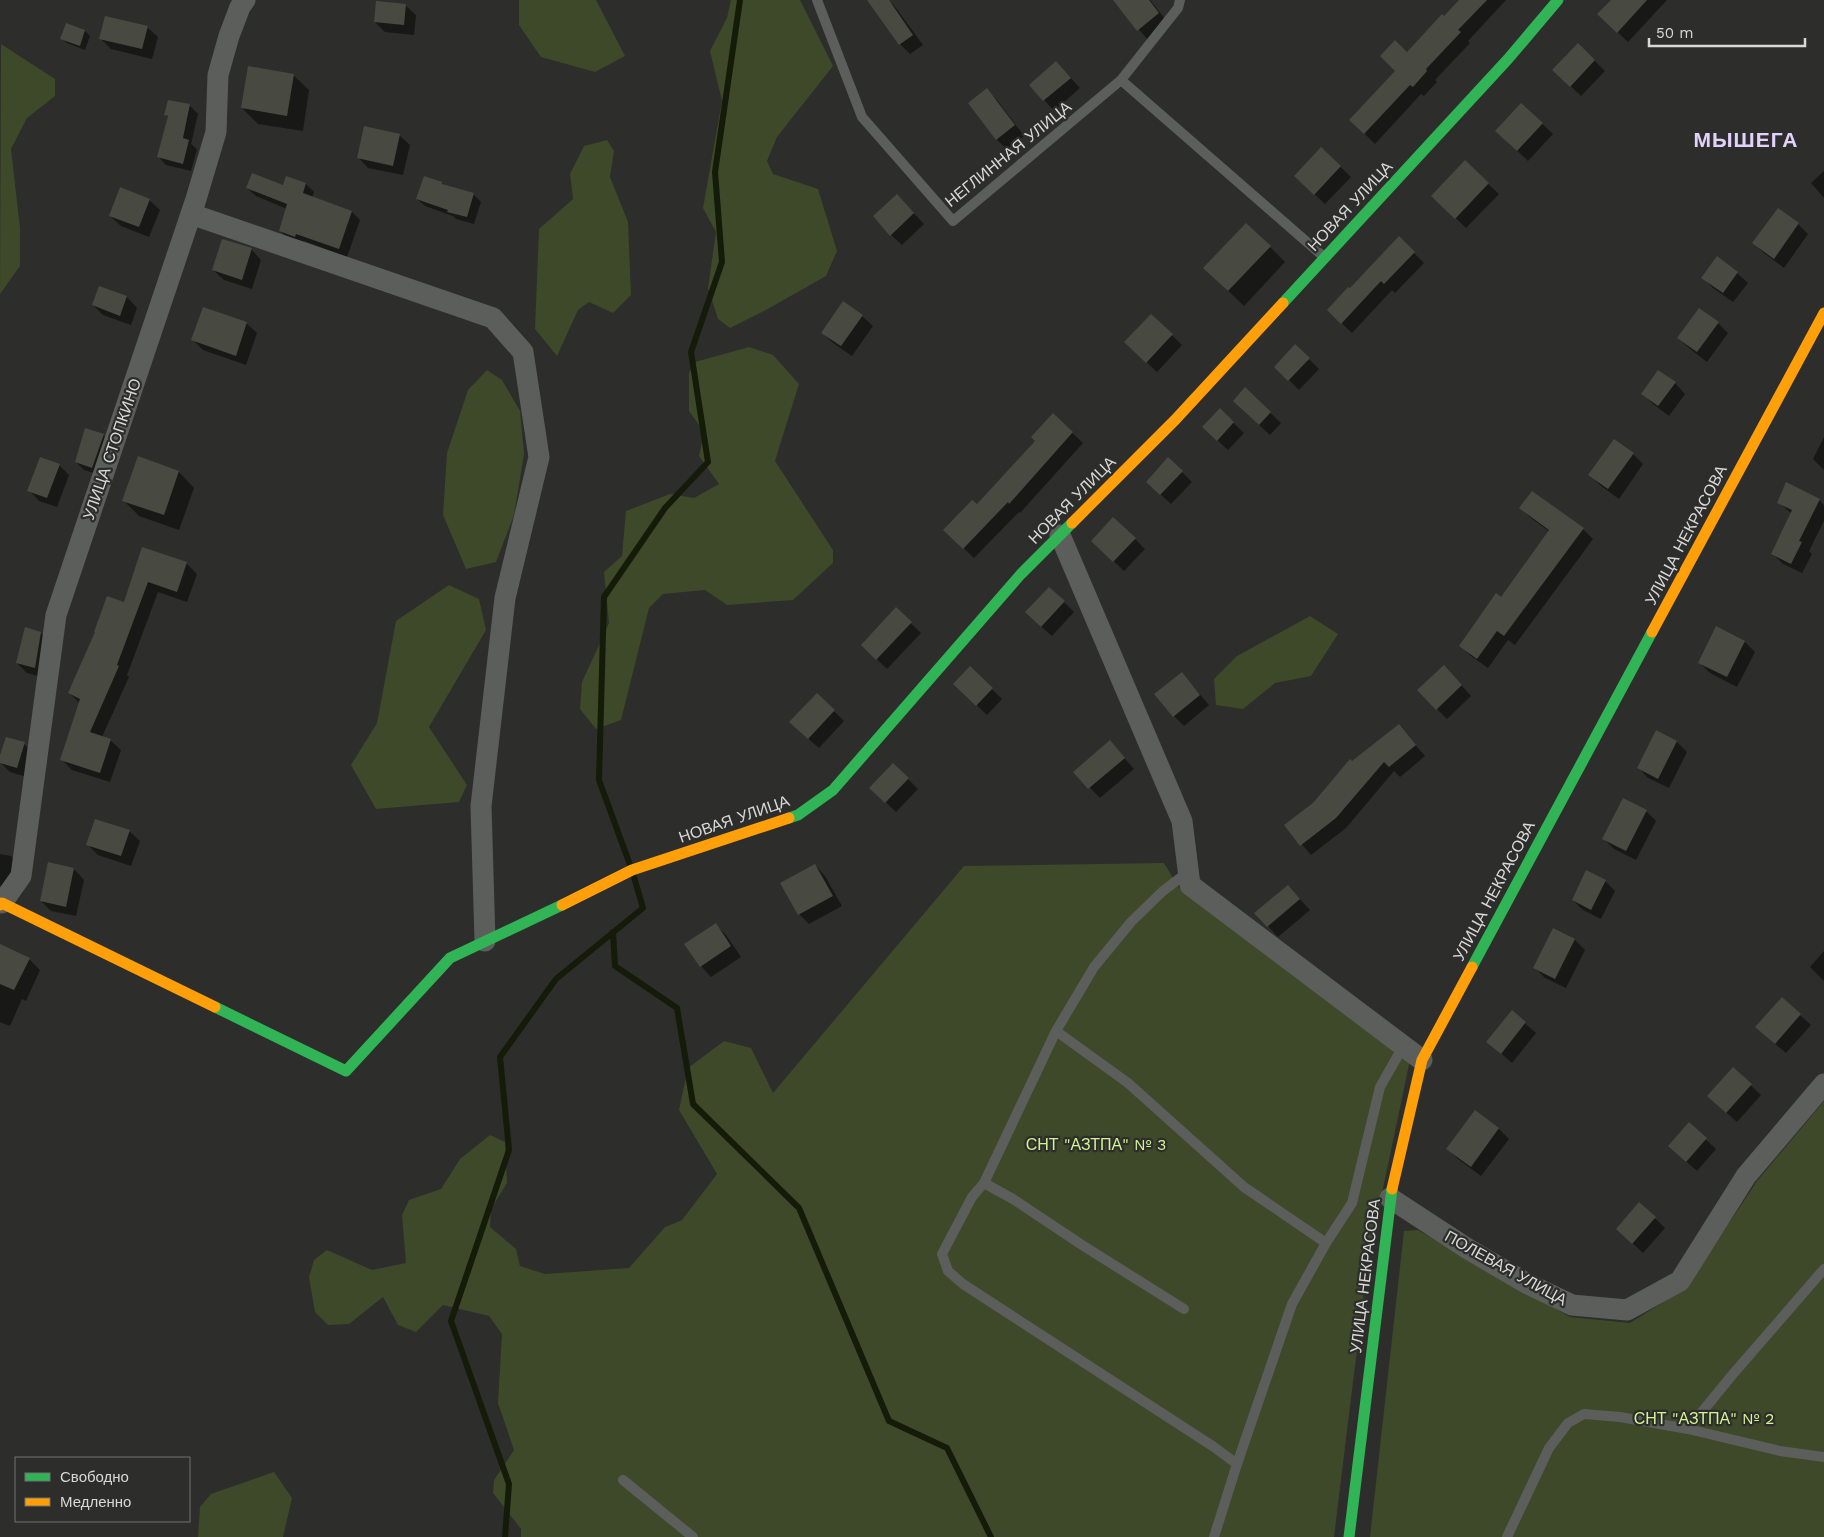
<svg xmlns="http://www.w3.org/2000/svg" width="1824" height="1537" font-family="'Work Sans',sans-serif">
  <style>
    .green { fill: #3d4928 }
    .shadow { fill: #0007 }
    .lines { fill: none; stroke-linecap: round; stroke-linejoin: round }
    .stream { stroke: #151b09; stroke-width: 6 }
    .building { fill: #484a41 }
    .lane { stroke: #5c5e5c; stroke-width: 10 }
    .street { stroke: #5c5e5c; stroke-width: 21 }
    .fast { stroke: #30b455; stroke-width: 11 }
    .slow { stroke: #ff9f0a; stroke-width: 11 }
    .labels { text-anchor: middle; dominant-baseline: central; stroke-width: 4.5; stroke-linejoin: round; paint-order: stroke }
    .street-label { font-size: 16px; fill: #d8d9d7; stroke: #2d2e2b }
    .park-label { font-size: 16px; fill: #d2f391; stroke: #2d2e2b }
    .district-label { font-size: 21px; font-weight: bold; letter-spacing: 1px; fill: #e2d1fb; stroke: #2d2e2b }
  </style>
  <rect width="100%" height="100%" fill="#2d2d2c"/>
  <path class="green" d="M 519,0 L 596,0 L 625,56 L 595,72 L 541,57 L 519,25 Z
    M 731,0 L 800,0 L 833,66 L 777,137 L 767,161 L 773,174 L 818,189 L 837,251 L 826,276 L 766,310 L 730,328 L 718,319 L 708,288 L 716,232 L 703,208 L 722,101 L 710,51 L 727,18 Z
    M 1,44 L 55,79 L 55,96 L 27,118 L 11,149 L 20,228 L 20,266 L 0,294 Z
    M 607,140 L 614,151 L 610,177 L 628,222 L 631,295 L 613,313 L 589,302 L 578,310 L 557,356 L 535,329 L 539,229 L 573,199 L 570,174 L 584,146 Z
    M 749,347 L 773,355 L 799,384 L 775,461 L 833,550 L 833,563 L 793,600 L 727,605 L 705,590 L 663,594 L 649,608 L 621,720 L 596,729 L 580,709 L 582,682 L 609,623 L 604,572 L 622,556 L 626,511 L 670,494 L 694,498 L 719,484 L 699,456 L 704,432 L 689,411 L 689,373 L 695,362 Z
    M 487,370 L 502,380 L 520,411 L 524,454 L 514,515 L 496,562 L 466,569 L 443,515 L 447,453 L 468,390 Z
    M 449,585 L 479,599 L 486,630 L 429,727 L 467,785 L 459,802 L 376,809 L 351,765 L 377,723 L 396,621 Z
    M 1310,616 L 1338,634 L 1311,676 L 1275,683 L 1243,709 L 1216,705 L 1214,679 L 1237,656 Z
    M 1164,863 L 1179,888 L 1410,1060 L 1368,1260 L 1334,1537 L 521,1537 L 521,1529 L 493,1493 L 494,1480 L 514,1450 L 498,1403 L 502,1334 L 489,1316 L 443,1305 L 416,1332 L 398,1325 L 383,1297 L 349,1324 L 328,1325 L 315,1312 L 309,1277 L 314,1260 L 327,1250 L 372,1270 L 406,1263 L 402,1215 L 409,1200 L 441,1189 L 460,1159 L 490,1135 L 505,1142 L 507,1183 L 491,1209 L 490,1227 L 516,1249 L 520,1266 L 545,1274 L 629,1268 L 665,1227 L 682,1220 L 717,1174 L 679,1110 L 688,1068 L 724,1041 L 751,1048 L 773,1093 L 964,866 Z
    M 1824,1101 L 1824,1537 L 1370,1537 L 1404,1231 L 1418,1230 L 1570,1317 L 1630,1323 L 1686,1288 L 1757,1181 Z
    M 274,1472 L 292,1498 L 283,1537 L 198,1537 L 200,1507 L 211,1494 Z"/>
  <path class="shadow" d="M 882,0 L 888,0 L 896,8 L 923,45 L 910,54 L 900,44 Z
    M 1114,0 L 1150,0 L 1169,24 L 1148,40 Z
    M 1460,0 L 1506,0 L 1468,41 L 1470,43 L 1435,80 L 1437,82 L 1424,96 L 1421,94 L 1375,144 L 1361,130 L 1407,54 Z
    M 1612,0 L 1667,0 L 1628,42 L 1609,24 Z
    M 405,5 L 416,15 L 414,35 L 385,32 L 375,22 Z
    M 147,27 L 158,37 L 152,59 L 111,49 L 101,39 Z
    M 85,31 L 90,36 L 85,50 L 67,43 L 62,39 Z
    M 1594,60 L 1605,71 L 1581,96 L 1564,80 Z
    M 1066,73 L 1080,88 L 1054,111 L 1031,85 Z
    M 293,75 L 309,90 L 303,131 L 258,124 L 242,108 Z
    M 987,90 L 997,100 L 1024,136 L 1007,149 L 996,139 Z
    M 1521,104 L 1553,134 L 1528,161 L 1507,141 Z
    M 189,105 L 198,114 L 191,144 L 197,149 L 191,171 L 166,165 L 158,156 L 169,118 L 166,115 Z
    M 399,135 L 410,145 L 403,175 L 368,168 L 358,157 Z
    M 1321,148 L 1351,177 L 1325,204 L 1306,186 Z
    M 1824,171 L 1824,198 L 1811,183 Z
    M 442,183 L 445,186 L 473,194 L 481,202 L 474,224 L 456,219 L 453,216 L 425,206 L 417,199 Z
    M 306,184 L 314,192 L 312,198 L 352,212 L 360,220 L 347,257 L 304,241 L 303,244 L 289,239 L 280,231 L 287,209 L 256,196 L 247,188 L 284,187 Z
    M 1488,184 L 1499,194 L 1466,228 L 1443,206 Z
    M 149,200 L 160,210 L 149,237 L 121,226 L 110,216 Z
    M 907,206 L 924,224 L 902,245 L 891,235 Z
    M 1778,210 L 1798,224 L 1808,234 L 1784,268 L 1764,253 L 1754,243 Z
    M 1399,238 L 1424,263 L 1395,293 L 1392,290 L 1352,333 L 1328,310 L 1350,290 Z
    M 1270,247 L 1285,262 L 1244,306 L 1221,284 Z
    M 251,249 L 261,260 L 252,289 L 224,280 L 213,270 Z
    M 1737,273 L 1748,283 L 1733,302 L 1713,288 L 1703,278 Z
    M 99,288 L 127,297 L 137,308 L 131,325 L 103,315 L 93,305 Z
    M 1151,315 L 1182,345 L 1157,372 L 1136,352 Z
    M 862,316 L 873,326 L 852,356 L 833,343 L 823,333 Z
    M 246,323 L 257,333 L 246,365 L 203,350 L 193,340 Z
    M 1718,323 L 1728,333 L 1707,362 L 1689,348 L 1678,338 Z
    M 1309,359 L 1319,369 L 1299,390 L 1286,377 Z
    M 1659,372 L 1675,383 L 1685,394 L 1669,416 L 1653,404 L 1643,394 Z
    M 1245,389 L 1281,423 L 1270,435 L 1244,411 Z
    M 1220,410 L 1244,433 L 1228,450 L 1214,437 Z
    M 1053,415 L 1083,443 L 1020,513 L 1019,512 L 974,558 L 955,540 L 977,506 L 1037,442 Z
    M 103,435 L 111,443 L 100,475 L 84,470 L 76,462 Z
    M 1824,437 L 1824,470 L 1813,459 Z
    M 1633,454 L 1643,464 L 1619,499 L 1600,485 L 1590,475 Z
    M 139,458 L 179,472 L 194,488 L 179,530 L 139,516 L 123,500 Z
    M 59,465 L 69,475 L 57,507 L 39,501 L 29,490 Z
    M 1182,472 L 1192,482 L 1171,504 L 1158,492 Z
    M 1819,500 L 1824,505 L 1824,521 L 1809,551 L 1812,554 L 1802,573 L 1783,564 L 1772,553 L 1792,514 L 1778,502 Z
    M 1521,508 L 1583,529 L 1593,539 L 1515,645 L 1508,640 L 1488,668 L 1471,656 L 1461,646 L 1501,599 L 1550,532 L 1531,518 Z
    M 1135,539 L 1145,549 L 1124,571 L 1103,551 Z
    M 143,548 L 186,563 L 197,574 L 187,602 L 158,592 L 127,675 L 129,677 L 102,737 L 110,740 L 121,750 L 110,782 L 72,770 L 62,760 L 80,703 L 69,693 L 124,604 Z
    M 1064,602 L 1074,612 L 1052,636 L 1037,623 Z
    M 896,609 L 921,633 L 887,669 L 862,645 Z
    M 1717,628 L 1745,642 L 1755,652 L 1737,687 L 1710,673 L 1699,662 Z
    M 41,633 L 51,643 L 45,678 L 27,673 L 17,663 Z
    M 970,668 L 1002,699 L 987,715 L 965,694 Z
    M 1182,674 L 1209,705 L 1184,726 L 1174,716 Z
    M 1454,677 L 1471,696 L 1447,719 L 1437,709 Z
    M 834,711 L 844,721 L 819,748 L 801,732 Z
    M 1398,725 L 1425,756 L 1400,777 L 1394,771 L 1346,828 L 1311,855 L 1286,826 L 1314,804 L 1352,763 Z
    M 1656,731 L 1677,742 L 1687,752 L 1669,788 L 1648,778 L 1638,767 Z
    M 1110,742 L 1134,769 L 1100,798 L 1075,772 Z
    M 24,744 L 34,754 L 27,777 L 10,772 L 0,762 L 0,759 Z
    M 893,764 L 918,789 L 896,812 L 871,788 Z
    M 1646,811 L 1656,821 L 1636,860 L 1614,849 L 1604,839 Z
    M 129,831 L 140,841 L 131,866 L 98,855 L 88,845 Z
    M 0,854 L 11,856 L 21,867 L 14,889 L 0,886 Z
    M 49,864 L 74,869 L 84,880 L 76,916 L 51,911 L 41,901 Z
    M 815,865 L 825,876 L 842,906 L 809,924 L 799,914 Z
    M 1605,881 L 1615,891 L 1601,919 L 1583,910 L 1573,900 Z
    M 1288,886 L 1310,910 L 1278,937 L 1256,913 Z
    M 716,925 L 726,935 L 741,957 L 711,977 L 701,966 L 686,945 Z
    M 1554,930 L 1575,940 L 1585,950 L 1566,988 L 1545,978 L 1535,968 Z
    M 0,945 L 29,959 L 40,970 L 26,1001 L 22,999 L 10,1026 L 0,1022 Z
    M 1824,951 L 1824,981 L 1810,967 Z
    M 1782,999 L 1811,1025 L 1786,1053 L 1767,1037 Z
    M 1512,1012 L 1536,1033 L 1512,1063 L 1488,1042 Z
    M 1733,1069 L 1761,1095 L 1737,1122 L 1719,1106 Z
    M 1689,1124 L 1716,1149 L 1697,1171 L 1680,1156 Z
    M 1498,1128 L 1509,1139 L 1481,1176 L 1458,1159 L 1448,1149 Z
    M 1640,1204 L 1665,1228 L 1643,1253 L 1628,1239 Z"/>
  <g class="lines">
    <path class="stream" d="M 630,865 L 599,780 L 604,597 L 665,508 L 708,462 L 691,352 L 722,262 L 715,172 L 740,0
      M 613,932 L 615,966 L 677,1008 L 693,1104 L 799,1208 L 889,1421 L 947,1448 L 991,1537
      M 505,1537 L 509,1484 L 451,1321 L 509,1150 L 500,1057 L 556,979 L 643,908 L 634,877"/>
  </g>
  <path class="building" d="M 867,0 L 889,0 L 913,35 L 899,45 Z
    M 1113,0 L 1149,0 L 1159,13 L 1137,31 Z
    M 1459,0 L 1487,0 L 1458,30 L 1461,32 L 1426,69 L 1427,71 L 1413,87 L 1410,85 L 1364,134 L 1349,120 L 1395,71 L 1380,56 L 1395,40 L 1407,52 L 1442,14 L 1444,16 Z
    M 1611,0 L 1647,0 L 1617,33 L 1597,14 Z
    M 376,1 L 406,4 L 404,25 L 374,22 Z
    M 105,16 L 148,26 L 142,49 L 99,39 Z
    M 66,23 L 85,30 L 80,46 L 60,39 Z
    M 1578,43 L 1595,60 L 1570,87 L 1552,70 Z
    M 1056,61 L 1071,78 L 1043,101 L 1029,85 Z
    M 248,66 L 294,74 L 287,116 L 241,108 Z
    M 987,88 L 1015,125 L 996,140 L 968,103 Z
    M 168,100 L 190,104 L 183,138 L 189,140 L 183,164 L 157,157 L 168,116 L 164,115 Z
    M 1521,103 L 1543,123 L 1517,151 L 1495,131 Z
    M 364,126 L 400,134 L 393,166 L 357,158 Z
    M 1321,147 L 1341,166 L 1314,195 L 1294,176 Z
    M 1465,160 L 1489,183 L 1455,219 L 1431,196 Z
    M 252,173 L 283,185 L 286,176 L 306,183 L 303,193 L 352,211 L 339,249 L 296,234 L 295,237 L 279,231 L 287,204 L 246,188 Z
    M 424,176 L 442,182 L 442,184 L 474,193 L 467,217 L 447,212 L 448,210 L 416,199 Z
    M 120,187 L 150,199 L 139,227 L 109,216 Z
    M 897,194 L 914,213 L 890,236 L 873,216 Z
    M 1778,208 L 1799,223 L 1774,259 L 1752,243 Z
    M 1246,223 L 1271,246 L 1228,291 L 1203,268 Z
    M 1399,236 L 1415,252 L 1384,284 L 1381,281 L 1341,324 L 1327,310 L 1348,287 L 1350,288 Z
    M 222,239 L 252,248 L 242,280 L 212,270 Z
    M 1717,256 L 1738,272 L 1723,293 L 1701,278 Z
    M 99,286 L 127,296 L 120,316 L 92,305 Z
    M 843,301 L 863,315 L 841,346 L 821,333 Z
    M 203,307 L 247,322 L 236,356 L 191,340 Z
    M 1699,308 L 1719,322 L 1697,352 L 1677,338 Z
    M 1151,314 L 1173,334 L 1146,363 L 1124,342 Z
    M 1295,344 L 1310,358 L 1288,381 L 1274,367 Z
    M 1658,370 L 1676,382 L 1658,406 L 1641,394 Z
    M 1245,387 L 1271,412 L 1259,425 L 1233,401 Z
    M 1220,408 L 1234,422 L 1217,441 L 1202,427 Z
    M 1053,413 L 1073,432 L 1009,504 L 1008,502 L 963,549 L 943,530 L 972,500 L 977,504 L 1035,441 L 1031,437 Z
    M 85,428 L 104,434 L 92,468 L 75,462 Z
    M 1614,439 L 1634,453 L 1608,489 L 1588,475 Z
    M 138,456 L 179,471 L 164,515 L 122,501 Z
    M 40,457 L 60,464 L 47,498 L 27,491 Z
    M 1168,457 L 1183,471 L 1160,495 L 1146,482 Z
    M 1786,482 L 1820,499 L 1799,541 L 1802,542 L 1791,564 L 1771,554 L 1792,510 L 1777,503 Z
    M 1532,491 L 1584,528 L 1504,636 L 1497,631 L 1477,659 L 1459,646 L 1496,593 L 1501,597 L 1549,530 L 1519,508 Z
    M 1113,517 L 1136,538 L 1113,562 L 1091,541 Z
    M 142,547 L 187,562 L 177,592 L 148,582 L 117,665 L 119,666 L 90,732 L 111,739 L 100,773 L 60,760 L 80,699 L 68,693 L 95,632 L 94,632 L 107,596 L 124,602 Z
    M 1049,587 L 1065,601 L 1041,627 L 1025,612 Z
    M 896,607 L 912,622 L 876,660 L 861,645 Z
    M 1716,626 L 1745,641 L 1727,677 L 1698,663 Z
    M 25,627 L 41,632 L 35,668 L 16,663 Z
    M 1444,665 L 1462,685 L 1436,710 L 1417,690 Z
    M 970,666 L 993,688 L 976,706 L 953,684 Z
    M 1182,672 L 1200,695 L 1173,717 L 1154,694 Z
    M 817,693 L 835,710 L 808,739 L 789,722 Z
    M 1399,724 L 1416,745 L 1389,767 L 1384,762 L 1336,818 L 1300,846 L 1284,825 L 1313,803 L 1350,759 L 1352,761 Z
    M 1656,730 L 1677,741 L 1658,779 L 1637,768 Z
    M 6,737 L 25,742 L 17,768 L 0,763 L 0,755 Z
    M 1110,740 L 1125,758 L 1088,789 L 1073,772 Z
    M 893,763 L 909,778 L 885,803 L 869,788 Z
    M 1623,798 L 1647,810 L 1626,851 L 1602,839 Z
    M 95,819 L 130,830 L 121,856 L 86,845 Z
    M 48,862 L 74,868 L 66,907 L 40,901 Z
    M 815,864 L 833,896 L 798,915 L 780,883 Z
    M 1586,870 L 1606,880 L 1591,910 L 1572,900 Z
    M 1288,885 L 1300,899 L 1267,927 L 1254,913 Z
    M 716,923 L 731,946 L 700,967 L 684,944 Z
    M 1553,928 L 1575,939 L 1555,979 L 1533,968 Z
    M 0,944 L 30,958 L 14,990 L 0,984 Z
    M 1782,997 L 1801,1014 L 1775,1044 L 1755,1027 Z
    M 1512,1010 L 1526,1022 L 1501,1054 L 1486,1042 Z
    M 1733,1067 L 1752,1084 L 1726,1113 L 1707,1096 Z
    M 1475,1110 L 1499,1128 L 1471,1167 L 1446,1149 Z
    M 1689,1122 L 1707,1138 L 1686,1162 L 1668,1146 Z
    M 1639,1202 L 1656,1217 L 1632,1244 L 1616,1229 Z"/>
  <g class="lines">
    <path class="lane" d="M 817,0 L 862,117 L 953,221 L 1121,80 L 1178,8 L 1180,0
      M 1121,80 L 1324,257
      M 1188,872 L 1163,891 L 1131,922 L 1094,967 L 1056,1031 L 984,1183 L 972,1197 L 942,1254 L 948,1271 L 963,1284 L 1214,1447 L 1237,1464
      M 1056,1031 L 1128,1083 L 1244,1187 L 1326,1243
      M 984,1183 L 1013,1199 L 1082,1245 L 1184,1309
      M 1688,1429 L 1733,1374 L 1824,1269
      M 623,1480 L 693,1537
      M 1214,1537 L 1237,1464 L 1292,1304 L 1326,1243 L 1352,1203 L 1380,1087 L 1404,1045
      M 1507,1537 L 1549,1448 L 1568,1423 L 1584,1414 L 1620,1417 L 1688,1429 L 1780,1451 L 1824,1457"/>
    <path class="street" d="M 191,214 L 493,318 L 523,352 L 539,457 L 505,598 L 481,806 L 485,941
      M 1060,535 L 1182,821 L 1190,885 L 1422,1060
      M 2,903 L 21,876 L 56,615 L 196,199 L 216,132 L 218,75 L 229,36 L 240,7 L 245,0
      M 1390,1198 L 1468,1249 L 1526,1283 L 1572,1305 L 1627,1310 L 1680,1281 L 1746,1176 L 1824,1084"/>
    <path class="fast" d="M 1283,303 L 1508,59 L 1558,0
      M 789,818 L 798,815 L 833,790 L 1021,574 L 1072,523
      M 1472,967 L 1652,632
      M 215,1007 L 346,1071 L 450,958 L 562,905
      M 1349,1537 L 1392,1189"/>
    <path class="slow" d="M 1072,523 L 1175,420 L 1283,303
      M 1652,632 L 1824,313
      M 0,905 L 2,903 L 215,1007
      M 562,905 L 632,870 L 789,818
      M 1392,1189 L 1422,1060 L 1472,967"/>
  </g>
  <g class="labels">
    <g class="street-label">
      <text transform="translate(1008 154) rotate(-39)">НЕГЛИННАЯ УЛИЦА</text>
      <text transform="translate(1350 206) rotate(-47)">НОВАЯ УЛИЦА</text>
      <text transform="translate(112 449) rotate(-71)">УЛИЦА СТОПКИНО</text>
      <text transform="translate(1072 500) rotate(-45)">НОВАЯ УЛИЦА</text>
      <text transform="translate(1686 535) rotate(-62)">УЛИЦА НЕКРАСОВА</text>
      <text transform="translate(734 819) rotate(-19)">НОВАЯ УЛИЦА</text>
      <text transform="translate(1494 891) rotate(-62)">УЛИЦА НЕКРАСОВА</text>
      <text transform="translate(1506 1268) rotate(29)">ПОЛЕВАЯ УЛИЦА</text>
      <text transform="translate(1365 1276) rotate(-83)">УЛИЦА НЕКРАСОВА</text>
    </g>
    <g class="park-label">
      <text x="1096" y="1144">СНТ "АЗТПА" № 3</text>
      <text x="1704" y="1418">СНТ "АЗТПА" № 2</text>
    </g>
    <g class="district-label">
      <text x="1746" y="139">МЫШЕГА</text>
    </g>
  </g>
  <rect x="15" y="1457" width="175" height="65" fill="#2d2e2b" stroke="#717270"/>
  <rect x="25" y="1473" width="25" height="8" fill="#30b455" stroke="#717270"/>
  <text x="60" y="1482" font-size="15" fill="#d8d9d7">Свободно</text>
  <rect x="25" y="1498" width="25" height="8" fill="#ff9f0a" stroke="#717270"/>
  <text x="60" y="1507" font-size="15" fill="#d8d9d7">Медленно</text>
  <path d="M1649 38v8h156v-8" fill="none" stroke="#d8d9d7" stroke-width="2.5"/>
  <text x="1656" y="38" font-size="15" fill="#d8d9d7" stroke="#2d2e2b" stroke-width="4" paint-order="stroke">50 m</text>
</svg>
